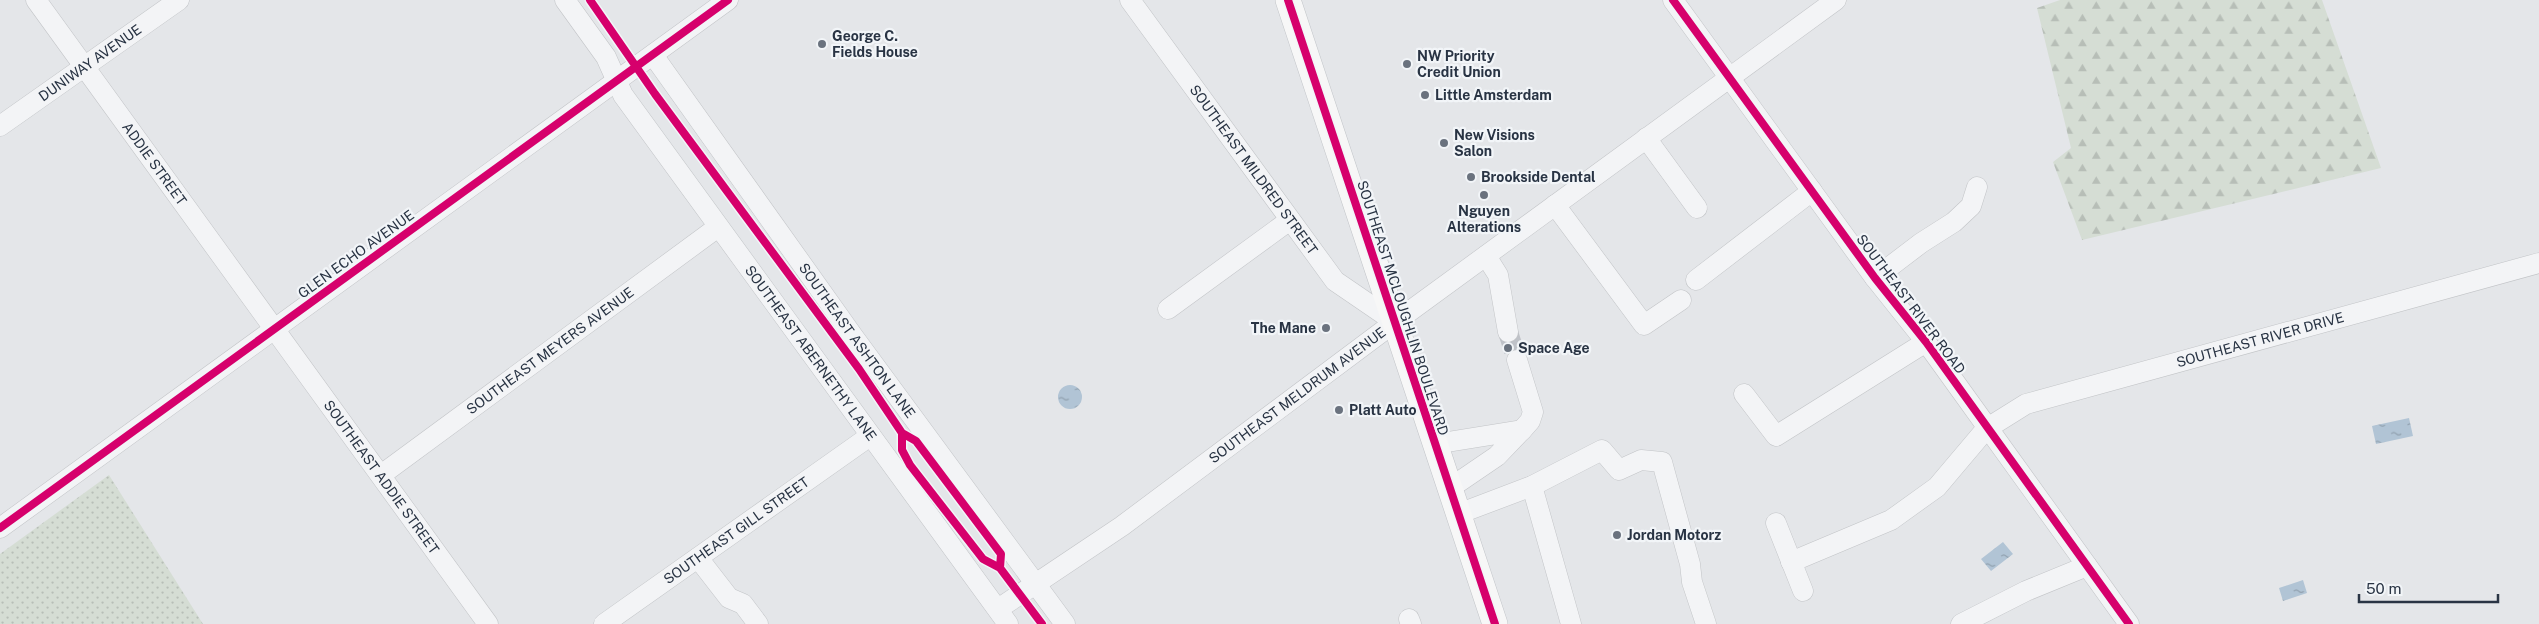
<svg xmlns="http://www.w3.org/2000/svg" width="2539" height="624" font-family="'Public Sans',sans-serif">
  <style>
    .grass { fill: url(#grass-dots) }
    .forest { fill: url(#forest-firs) }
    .water { fill: url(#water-ripples) }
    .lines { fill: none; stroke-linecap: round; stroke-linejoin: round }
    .minor-tunnel { stroke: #bfc2c8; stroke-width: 20; stroke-dasharray: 20 10; stroke-linecap: butt }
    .minor-casing { stroke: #c2c4c7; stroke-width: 21 }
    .major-casing { stroke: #c0c3c7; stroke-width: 26 }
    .minor { stroke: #f3f4f6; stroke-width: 20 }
    .major { stroke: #f7f7f7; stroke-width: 25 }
    .cycleway-casing { stroke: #f2f5f8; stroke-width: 11 }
    .cycleway { stroke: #d6006c; stroke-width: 8 }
    .poi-dot { fill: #6a727e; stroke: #f2f5f8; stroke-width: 2 }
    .labels { text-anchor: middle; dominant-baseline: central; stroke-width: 4.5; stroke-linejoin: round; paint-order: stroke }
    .poi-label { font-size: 14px; font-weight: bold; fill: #293444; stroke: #f2f5f8; text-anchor: start }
    .street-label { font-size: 14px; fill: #293444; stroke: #f2f5f8 }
  </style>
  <defs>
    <pattern id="grass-dots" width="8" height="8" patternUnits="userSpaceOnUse" patternTransform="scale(1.25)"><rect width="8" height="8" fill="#d5ddd4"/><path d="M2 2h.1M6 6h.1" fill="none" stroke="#b7beb7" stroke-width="1.8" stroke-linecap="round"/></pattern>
    <pattern id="forest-firs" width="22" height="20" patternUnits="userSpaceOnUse" patternTransform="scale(1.25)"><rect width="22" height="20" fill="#d5ddd4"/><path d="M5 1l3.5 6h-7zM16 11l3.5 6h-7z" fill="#b7beb7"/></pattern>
    <pattern id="water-ripples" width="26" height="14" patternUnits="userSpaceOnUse" patternTransform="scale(1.25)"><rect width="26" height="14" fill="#b1c4d5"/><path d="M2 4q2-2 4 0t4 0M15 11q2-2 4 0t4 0" fill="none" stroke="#90a0ae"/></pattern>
  </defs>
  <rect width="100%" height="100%" fill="#e4e6e9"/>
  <path class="grass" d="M 109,475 L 203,624 L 0,624 L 0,554 Z"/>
  <path class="forest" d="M 2060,0 L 2322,0 L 2381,168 L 2082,240 L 2053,162 L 2071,148 L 2037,8 Z"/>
  <path class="water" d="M1058 397a12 12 0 1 1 24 0a12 12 0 1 1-24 0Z
    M 2409,418 L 2413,436 L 2376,444 L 2372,426 Z
    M 2003,542 L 2013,554 L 1991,571 L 1981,559 Z
    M 2303,580 L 2307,593 L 2283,601 L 2279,588 Z"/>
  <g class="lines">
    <path class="minor-tunnel" d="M 1508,332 L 1517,360"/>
    <defs>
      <g id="minor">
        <path id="s1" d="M 36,0 L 488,624"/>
        <path id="s2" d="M 565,0 L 606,57 L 623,95 L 1008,624"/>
        <path id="s3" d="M 1130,0 L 1335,281 L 1395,322"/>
        <path d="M 1673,0 L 1875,278 L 1926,342 L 2129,624"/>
        <path id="s4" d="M 653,55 L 853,336 L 1065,624"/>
        <path id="s5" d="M 0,126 L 179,0"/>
        <path d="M 1646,138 L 1697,208"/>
        <path d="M 1555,205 L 1644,325 L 1681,300"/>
        <path d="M 1486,256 L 1498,275 L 1508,332"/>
        <path d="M 1875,278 L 1921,243 L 1954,222 L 1971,206 L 1977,187"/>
        <path d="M 1696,280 L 1812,191"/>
        <path d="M 1168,309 L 1290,220"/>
        <path d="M 1517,360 L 1533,412 L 1530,421 L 1522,430"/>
        <path d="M 1744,394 L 1776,436 L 1926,342"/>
        <path d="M 1435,444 L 1522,430 L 1497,456 L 1450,488"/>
        <path id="s6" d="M 381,475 L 718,227"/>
        <path d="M 1532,486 L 1571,624"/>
        <path d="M 1458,514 L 1532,486 L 1602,450 L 1619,470 L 1641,460 L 1662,462 L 1690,564 L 1692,582 L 1706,624"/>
        <path d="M 1776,523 L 1803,591"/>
        <path d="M 0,528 L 728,0"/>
        <path d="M 698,558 L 729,598 L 743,604 L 758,624"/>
        <path id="s7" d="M 1791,562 L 1891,520 L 1937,487 L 1986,429 L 2026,404 L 2539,263"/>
        <path id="s8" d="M 998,609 L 1122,526 L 1395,322 L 1836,0"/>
        <path d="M 1409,619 L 1411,624"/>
        <path id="s9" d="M 604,624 L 870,436"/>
        <path d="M 1961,624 L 2026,591 L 2087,566"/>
      </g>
      <path id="major" d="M 1288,0 L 1495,624"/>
    </defs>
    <use href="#minor" class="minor-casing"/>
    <use href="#major" class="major-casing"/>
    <use href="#minor" class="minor"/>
    <use href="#major" class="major"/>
    <defs>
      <path id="cycleway" d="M 590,0 L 655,94 L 859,369 L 902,433 L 916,441 L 1001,554 L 1000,568 L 1042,624
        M 1288,0 L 1495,624
        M 1673,0 L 1875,278 L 1926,342 L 2129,624
        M 902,433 L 902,450 L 910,465 L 983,559 L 1000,568
        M 0,528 L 728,0"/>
    </defs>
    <use href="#cycleway" class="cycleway-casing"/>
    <use href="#cycleway" class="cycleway"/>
  </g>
  <g class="poi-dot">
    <circle cx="822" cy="44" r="5"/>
    <circle cx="1407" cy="64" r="5"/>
    <circle cx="1425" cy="95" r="5"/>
    <circle cx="1444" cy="143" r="5"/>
    <circle cx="1471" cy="177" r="5"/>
    <circle cx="1484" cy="195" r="5"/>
    <circle cx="1326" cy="328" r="5"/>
    <circle cx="1508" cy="348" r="5"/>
    <circle cx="1339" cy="410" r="5"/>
    <circle cx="1617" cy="535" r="5"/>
  </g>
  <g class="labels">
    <g class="poi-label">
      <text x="832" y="36">George C.<tspan x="832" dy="16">Fields House</tspan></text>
      <text x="1417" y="56">NW Priority<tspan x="1417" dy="16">Credit Union</tspan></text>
      <text x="1435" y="95">Little Amsterdam</text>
      <text x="1454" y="135">New Visions<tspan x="1454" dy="16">Salon</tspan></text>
      <text x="1481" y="177">Brookside Dental</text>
      <text x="1484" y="211" text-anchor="middle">Nguyen<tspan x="1484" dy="16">Alterations</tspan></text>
      <text x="1316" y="328" text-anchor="end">The Mane</text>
      <text x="1518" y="348">Space Age</text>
      <text x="1349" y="410">Platt Auto</text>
      <text x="1627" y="535">Jordan Motorz</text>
    </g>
    <g class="street-label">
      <text stroke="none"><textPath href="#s5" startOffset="110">DUNIWAY AVENUE</textPath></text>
      <text stroke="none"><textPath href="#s1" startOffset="202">ADDIE STREET</textPath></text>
      <text stroke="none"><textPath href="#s3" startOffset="210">SOUTHEAST MILDRED STREET</textPath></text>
      <text transform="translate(356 254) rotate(-36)">GLEN ECHO AVENUE</text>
      <text transform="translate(1911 304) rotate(53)">SOUTHEAST RIVER ROAD</text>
      <text transform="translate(1403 308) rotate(72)">SOUTHEAST MCLOUGHLIN BOULEVARD</text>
      <text stroke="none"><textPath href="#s7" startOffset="531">SOUTHEAST RIVER DRIVE</textPath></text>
      <text stroke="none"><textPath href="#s4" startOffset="351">SOUTHEAST ASHTON LANE</textPath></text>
      <text stroke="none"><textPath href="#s6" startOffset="210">SOUTHEAST MEYERS AVENUE</textPath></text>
      <text stroke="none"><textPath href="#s2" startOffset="431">SOUTHEAST ABERNETHY LANE</textPath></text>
      <text stroke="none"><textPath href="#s8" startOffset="368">SOUTHEAST MELDRUM AVENUE</textPath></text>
      <text stroke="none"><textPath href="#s1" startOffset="589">SOUTHEAST ADDIE STREET</textPath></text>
      <text stroke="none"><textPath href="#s9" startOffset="162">SOUTHEAST GILL STREET</textPath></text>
    </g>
  </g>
  <path d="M2359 594v8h139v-8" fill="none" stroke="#293444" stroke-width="2.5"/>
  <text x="2366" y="594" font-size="15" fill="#293444" stroke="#f2f5f8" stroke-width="4" paint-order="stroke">50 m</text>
</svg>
